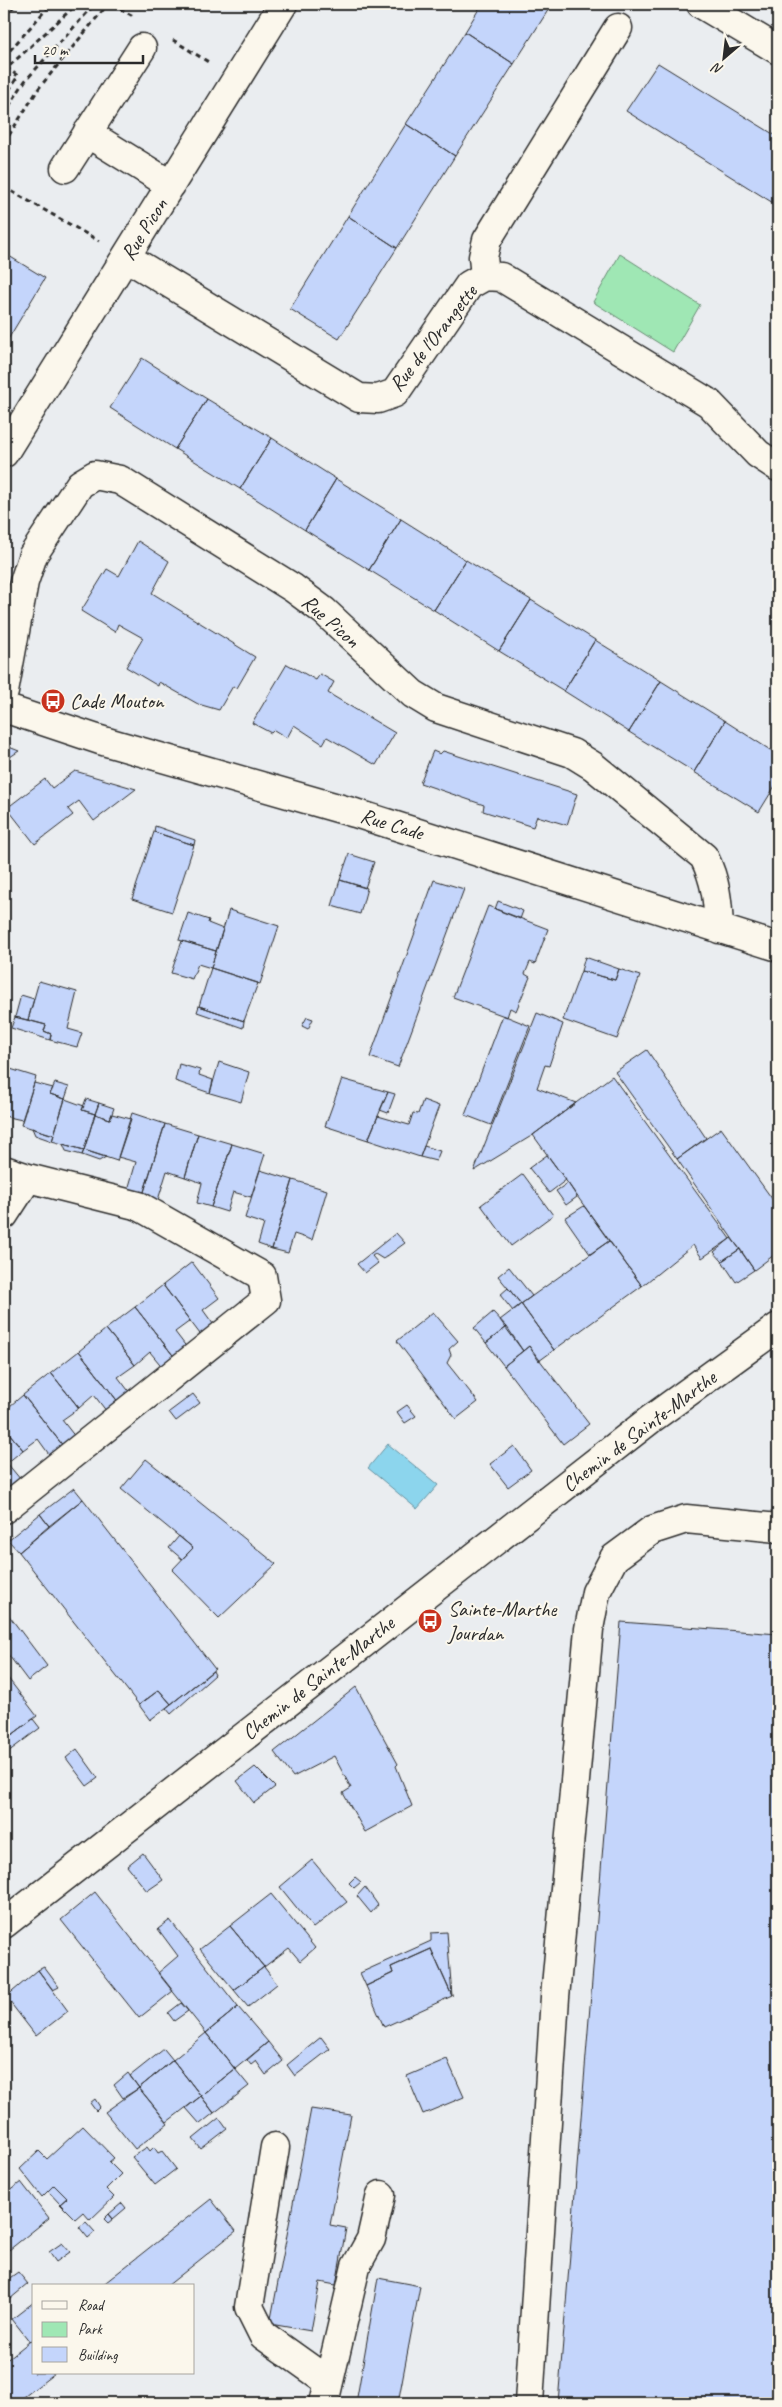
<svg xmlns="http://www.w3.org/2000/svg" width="782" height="2407" font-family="Caveat,sans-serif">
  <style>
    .green { fill: #9fe7b4; stroke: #658970 }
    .water { fill: #8cd5ed; stroke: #65919f }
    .building { fill: #c4d5fb; stroke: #2b2b2b }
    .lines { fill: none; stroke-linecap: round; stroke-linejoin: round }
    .minor-casing { stroke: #2b2b2b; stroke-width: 31 }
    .path { stroke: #2b2b2b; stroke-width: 3; stroke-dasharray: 5 4; stroke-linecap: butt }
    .minor { stroke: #fbf7ec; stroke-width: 28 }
    .labels { text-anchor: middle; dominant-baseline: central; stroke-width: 4; stroke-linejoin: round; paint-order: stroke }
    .street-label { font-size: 21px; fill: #2b2b2b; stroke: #fbf7ec }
    .poi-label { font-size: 21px; fill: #2b2b2b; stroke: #fbf7ec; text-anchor: start }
  </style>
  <rect width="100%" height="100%" fill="#eaedf0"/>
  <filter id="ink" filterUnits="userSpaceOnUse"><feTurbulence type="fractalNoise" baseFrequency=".02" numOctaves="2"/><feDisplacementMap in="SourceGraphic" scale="10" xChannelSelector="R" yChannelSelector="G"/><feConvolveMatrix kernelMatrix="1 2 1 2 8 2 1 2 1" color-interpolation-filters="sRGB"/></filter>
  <g filter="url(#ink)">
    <path class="green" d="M 620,254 L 700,305 L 673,352 L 593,302 Z"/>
    <path class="water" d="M 388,1444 L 438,1485 L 417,1509 L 368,1468 Z"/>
    <path class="building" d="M 482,4 L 552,4 L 514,64 L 465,32 Z
      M 465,32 L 514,64 L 455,156 L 406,124 Z
      M 658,63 L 778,137 L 778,206 L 626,111 Z
      M 406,124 L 455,156 L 397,248 L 348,216 Z
      M 348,216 L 397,248 L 339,339 L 290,309 Z
      M 4,253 L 45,278 L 4,346 Z
      M 142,358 L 207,399 L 175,449 L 110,408 Z
      M 207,399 L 272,438 L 240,489 L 175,449 Z
      M 272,438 L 336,479 L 305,530 L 240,489 Z
      M 336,479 L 401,519 L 369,570 L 305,530 Z
      M 401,519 L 466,560 L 434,610 L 369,570 Z
      M 138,541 L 169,561 L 152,593 L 255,657 L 237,688 L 233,686 L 219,710 L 198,704 L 159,682 L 158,686 L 126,667 L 143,638 L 118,624 L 115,632 L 81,611 L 107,569 L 119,576 Z
      M 466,560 L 531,600 L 499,651 L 434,610 Z
      M 531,600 L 595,640 L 564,691 L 499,651 Z
      M 595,640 L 661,681 L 629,732 L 564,691 Z
      M 287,664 L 316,680 L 320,674 L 334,682 L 328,693 L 395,733 L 376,765 L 327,737 L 323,744 L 294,725 L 287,738 L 274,730 L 271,733 L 252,723 Z
      M 661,681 L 725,721 L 694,772 L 629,732 Z
      M 725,721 L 778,755 L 778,781 L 759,812 L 694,772 Z
      M 4,745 L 19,751 L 4,761 Z
      M 433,751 L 440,754 L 443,751 L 577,794 L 567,825 L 537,816 L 533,827 L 483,811 L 484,805 L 420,783 Z
      M 75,771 L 136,789 L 94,821 L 79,801 L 68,809 L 73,815 L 35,844 L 7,808 L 45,779 L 52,788 Z
      M 155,826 L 195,840 L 194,845 L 154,832 Z
      M 154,832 L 194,845 L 172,912 L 132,899 Z
      M 349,854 L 374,862 L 365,888 L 340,880 Z
      M 340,880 L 367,888 L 360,914 L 332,906 Z
      M 434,880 L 464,889 L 398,1067 L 370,1057 Z
      M 498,901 L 523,911 L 520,919 L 495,909 Z
      M 488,906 L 548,929 L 535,964 L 530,962 L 525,974 L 530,977 L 516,1011 L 510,1008 L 507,1017 L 453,997 Z
      M 229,910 L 279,926 L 260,984 L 211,968 Z
      M 188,913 L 209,920 L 208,923 L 223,929 L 216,951 L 179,940 Z
      M 182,941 L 216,951 L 211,968 L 198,964 L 192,979 L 171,973 Z
      M 585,957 L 619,969 L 615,980 L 581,971 Z
      M 211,968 L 258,983 L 244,1021 L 199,1006 Z
      M 619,969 L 640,976 L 617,1039 L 563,1020 L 581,971 L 615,980 Z
      M 39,981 L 77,992 L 68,1029 L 82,1033 L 77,1047 L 50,1040 L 51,1034 L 44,1031 L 46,1025 L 28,1020 Z
      M 21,995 L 34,999 L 28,1020 L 15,1017 Z
      M 199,1006 L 244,1021 L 243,1028 L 197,1012 Z
      M 537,1013 L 563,1024 L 549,1066 L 545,1065 L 537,1088 L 576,1103 L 533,1135 L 474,1171 Z
      M 503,1015 L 530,1026 L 491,1125 L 465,1115 Z
      M 15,1017 L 46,1025 L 44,1031 L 51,1034 L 50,1040 L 11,1028 Z
      M 307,1017 L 313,1019 L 308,1029 L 302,1026 Z
      M 647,1050 L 706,1138 L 677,1159 L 615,1072 Z
      M 219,1062 L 249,1072 L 241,1102 L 210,1093 Z
      M 179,1064 L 200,1070 L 199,1075 L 213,1080 L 210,1093 L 175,1081 Z
      M 4,1067 L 36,1077 L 22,1120 L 4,1116 Z
      M 612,1076 L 730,1239 L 702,1258 L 693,1245 L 642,1286 L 533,1135 Z
      M 342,1079 L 388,1092 L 368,1140 L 325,1126 Z
      M 34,1083 L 53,1088 L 50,1094 L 65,1099 L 54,1135 L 21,1125 Z
      M 55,1083 L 69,1087 L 65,1099 L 50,1094 Z
      M 388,1092 L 395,1094 L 388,1113 L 380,1110 Z
      M 65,1099 L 84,1106 L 82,1110 L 95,1114 L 84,1150 L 52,1141 Z
      M 86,1099 L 99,1103 L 95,1114 L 82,1110 Z
      M 423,1100 L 439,1106 L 420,1157 L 368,1140 L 378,1116 L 409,1125 L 413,1113 L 418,1114 Z
      M 99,1103 L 114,1108 L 110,1119 L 95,1114 Z
      M 132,1113 L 165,1124 L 143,1195 L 128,1190 L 136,1162 L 118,1157 Z
      M 95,1114 L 110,1119 L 112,1114 L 131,1119 L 117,1161 L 84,1150 Z
      M 165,1124 L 198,1134 L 185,1177 L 167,1171 L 158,1200 L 143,1195 Z
      M 32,1128 L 54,1135 L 52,1141 L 35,1135 Z
      M 721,1128 L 778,1207 L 778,1252 L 754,1270 L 677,1159 Z
      M 198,1134 L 232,1144 L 211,1207 L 197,1203 L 202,1183 L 185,1177 Z
      M 63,1144 L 84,1150 L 82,1155 L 66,1151 Z
      M 232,1144 L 265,1154 L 251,1197 L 233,1192 L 227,1212 L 211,1207 Z
      M 424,1146 L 440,1151 L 436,1161 L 420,1157 Z
      M 84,1150 L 106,1157 L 99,1161 L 82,1155 Z
      M 547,1155 L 566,1180 L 549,1193 L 529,1168 Z
      M 260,1170 L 293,1180 L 272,1249 L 258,1244 L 264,1224 L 245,1218 Z
      M 523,1174 L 553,1215 L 511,1246 L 481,1205 Z
      M 293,1180 L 327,1190 L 312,1240 L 294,1234 L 288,1253 L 272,1249 Z
      M 568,1183 L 577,1197 L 566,1205 L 556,1191 Z
      M 584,1206 L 609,1241 L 590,1254 L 565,1218 Z
      M 396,1233 L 405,1243 L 383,1259 L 375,1254 L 372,1256 L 378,1263 L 365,1273 L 357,1264 Z
      M 731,1238 L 740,1249 L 722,1261 L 714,1252 Z
      M 609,1241 L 642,1286 L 554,1350 L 521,1304 Z
      M 740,1249 L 754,1270 L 736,1282 L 722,1261 Z
      M 192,1262 L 219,1298 L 203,1310 L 216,1328 L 203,1338 L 163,1285 Z
      M 509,1267 L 532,1296 L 521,1304 L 498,1276 Z
      M 163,1285 L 190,1321 L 175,1332 L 188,1349 L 176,1359 L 135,1307 Z
      M 508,1288 L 521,1304 L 513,1311 L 500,1295 Z
      M 521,1304 L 554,1350 L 539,1361 L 529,1346 L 523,1351 L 500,1320 Z
      M 135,1307 L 176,1359 L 164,1369 L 150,1352 L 135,1365 L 106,1329 Z
      M 433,1312 L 458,1341 L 449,1349 L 451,1355 L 447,1363 L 478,1402 L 456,1419 L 397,1341 Z
      M 493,1312 L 507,1327 L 486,1343 L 474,1328 Z
      M 507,1327 L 523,1351 L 504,1366 L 486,1343 Z
      M 106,1329 L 135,1365 L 118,1377 L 131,1394 L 119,1403 L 79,1351 Z
      M 529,1346 L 589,1424 L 563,1444 L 504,1366 Z
      M 79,1351 L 119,1403 L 107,1412 L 94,1395 L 79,1408 L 51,1373 Z
      M 51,1373 L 79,1408 L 62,1420 L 76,1438 L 64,1447 L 23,1395 Z
      M 193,1394 L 200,1403 L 176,1421 L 169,1412 Z
      M 23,1395 L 64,1447 L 51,1457 L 38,1439 L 23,1450 L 4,1427 L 4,1411 Z
      M 407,1405 L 416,1416 L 405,1423 L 397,1412 Z
      M 4,1427 L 23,1450 L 7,1463 L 21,1480 L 9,1490 L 4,1484 Z
      M 514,1446 L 531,1470 L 508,1487 L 490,1464 Z
      M 146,1459 L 276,1564 L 219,1618 L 172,1570 L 193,1548 L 121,1489 Z
      M 74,1488 L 83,1499 L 49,1526 L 40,1514 Z
      M 83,1499 L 215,1669 L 171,1704 L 159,1690 L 139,1705 L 19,1552 Z
      M 40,1514 L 49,1526 L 19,1552 L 8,1540 Z
      M 179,1536 L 193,1548 L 182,1559 L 169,1548 Z
      M 4,1609 L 47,1666 L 28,1681 L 4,1649 Z
      M 621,1622 L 778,1634 L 778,2403 L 558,2403 Z
      M 213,1671 L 215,1675 L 171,1714 L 166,1708 Z
      M 4,1673 L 37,1716 L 4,1741 Z
      M 356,1687 L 398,1764 L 396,1766 L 412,1806 L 365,1832 L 343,1793 L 351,1788 L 334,1756 L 293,1777 L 274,1752 Z
      M 159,1690 L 171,1704 L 150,1720 L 139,1705 Z
      M 33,1719 L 40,1728 L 4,1755 L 4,1741 Z
      M 77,1749 L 98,1778 L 87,1786 L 66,1758 Z
      M 255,1767 L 275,1787 L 254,1803 L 237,1781 Z
      M 143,1853 L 163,1880 L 147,1891 L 127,1866 Z
      M 312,1860 L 347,1902 L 313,1928 L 280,1887 Z
      M 355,1877 L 361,1882 L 354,1888 L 349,1883 Z
      M 365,1887 L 378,1905 L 371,1913 L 357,1896 Z
      M 95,1892 L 173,1991 L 139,2018 L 61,1920 Z
      M 271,1894 L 315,1948 L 300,1961 L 289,1948 L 264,1967 L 230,1926 Z
      M 170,1920 L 238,2007 L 206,2033 L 158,1973 L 178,1956 L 158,1929 Z
      M 230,1926 L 264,1967 L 234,1990 L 200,1949 Z
      M 447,1932 L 452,1996 L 431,1949 L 391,1967 L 393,1973 L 366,1986 L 360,1973 L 431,1941 L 431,1933 Z
      M 431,1949 L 452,1996 L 384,2027 L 366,1986 L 393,1973 L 391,1967 Z
      M 44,1967 L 59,1987 L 53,1990 L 38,1970 Z
      M 264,1967 L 277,1984 L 248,2007 L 234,1990 Z
      M 38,1970 L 68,2011 L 36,2036 L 6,1997 Z
      M 181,2003 L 188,2011 L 174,2021 L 168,2013 Z
      M 238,2007 L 268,2042 L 235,2069 L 206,2033 Z
      M 206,2033 L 235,2069 L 201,2096 L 173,2060 Z
      M 321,2037 L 330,2049 L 295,2076 L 287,2065 Z
      M 268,2042 L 283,2061 L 266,2075 L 256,2061 L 251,2065 L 247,2060 Z
      M 164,2049 L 173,2060 L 139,2088 L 130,2076 Z
      M 447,2059 L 464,2097 L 423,2114 L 407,2076 Z
      M 173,2060 L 201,2096 L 167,2122 L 139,2088 Z
      M 235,2069 L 249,2086 L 214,2113 L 201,2096 Z
      M 128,2073 L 139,2088 L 123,2098 L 114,2085 Z
      M 139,2088 L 168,2124 L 135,2149 L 105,2112 Z
      M 201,2096 L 214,2113 L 200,2124 L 186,2108 Z
      M 95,2099 L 100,2107 L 96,2111 L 90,2103 Z
      M 311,2109 L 351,2115 L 330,2225 L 346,2228 L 336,2285 L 320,2282 L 311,2331 L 270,2324 Z
      M 219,2118 L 227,2129 L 201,2149 L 193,2139 Z
      M 83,2126 L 114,2158 L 109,2162 L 121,2174 L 106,2189 L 114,2197 L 90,2220 L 83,2212 L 75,2219 L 60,2204 L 67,2198 L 54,2185 L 42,2197 L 20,2169 L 39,2151 L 47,2159 Z
      M 147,2147 L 150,2151 L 154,2147 L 158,2153 L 162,2151 L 176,2169 L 155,2185 L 132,2157 Z
      M 21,2182 L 49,2218 L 9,2250 L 4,2244 L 4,2195 Z
      M 54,2185 L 67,2198 L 60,2204 L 48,2191 Z
      M 211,2199 L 236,2231 L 167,2286 L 101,2286 Z
      M 122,2203 L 126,2208 L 113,2219 L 109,2214 Z
      M 109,2214 L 113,2219 L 108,2223 L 104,2219 Z
      M 86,2222 L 95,2232 L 88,2238 L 79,2227 Z
      M 62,2243 L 70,2252 L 56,2262 L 49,2252 Z
      M 18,2272 L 28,2284 L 4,2304 L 4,2282 Z
      M 378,2278 L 420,2286 L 398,2403 L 356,2403 Z
      M 34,2302 L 34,2338 L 30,2342 L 12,2319 Z
      M 34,2338 L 34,2373 L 55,2373 L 16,2403 L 4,2403 L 4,2362 Z"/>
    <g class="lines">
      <defs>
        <path id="minor" d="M 701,4 L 778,50
          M 87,133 L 171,185
          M 65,168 L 142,48
          M 126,257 L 359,398 L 378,399 L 395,393 L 469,285 L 485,276 L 501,277 L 709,403 L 758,454 L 778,467
          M 485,276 L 483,257 L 487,240 L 618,28
          M 4,453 L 283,4
          M 4,692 L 24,582 L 33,555 L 80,484 L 95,475 L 120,480 L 293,588 L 324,611 L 413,694 L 436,708 L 572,753 L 593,766 L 704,857 C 716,881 718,902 719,929
          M 4,708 L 100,740 L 355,813 L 778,947
          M 4,1170 L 28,1178 L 4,1215
          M 4,1509 L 266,1300 L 262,1276 L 139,1206 L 28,1178
          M 4,1924 L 651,1419 L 778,1327
          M 275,2147 L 249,2307 L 263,2335 L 329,2382
          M 324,2403 L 356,2266 L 371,2239 L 381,2195
          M 529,2403 L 555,1997 L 589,1629 L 596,1592 L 614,1558 L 652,1530 L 686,1519 L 778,1528"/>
      </defs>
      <use href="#minor" class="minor-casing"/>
      <path class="path" d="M 112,4 L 133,16
        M 4,15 L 17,4
        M 173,40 L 210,63
        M 4,57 L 51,4
        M 4,64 L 7,68 L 77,4
        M 4,98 L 18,76 L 7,68
        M 4,114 L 25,81 L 95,4
        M 4,143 L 39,88 L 108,4
        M 4,187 L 99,241"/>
      <use href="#minor" class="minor"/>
    </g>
  </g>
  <defs>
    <symbol id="bus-disc" viewBox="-11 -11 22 22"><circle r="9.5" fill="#c8321e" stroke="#fbf7ec"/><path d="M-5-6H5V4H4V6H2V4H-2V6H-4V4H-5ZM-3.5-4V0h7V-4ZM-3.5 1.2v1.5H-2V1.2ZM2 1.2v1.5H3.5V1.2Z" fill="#fff"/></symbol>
  </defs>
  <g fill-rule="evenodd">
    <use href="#bus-disc" x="39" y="687" width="28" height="28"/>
    <use href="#bus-disc" x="416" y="1607" width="28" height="28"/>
  </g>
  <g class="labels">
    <g class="street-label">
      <text transform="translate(144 229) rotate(-58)">Rue Picon</text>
      <text transform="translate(433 338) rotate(-52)">Rue de l'Orangette</text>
      <text transform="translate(331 621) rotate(41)">Rue Picon</text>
      <text transform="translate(392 824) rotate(17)">Rue Cade</text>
      <text transform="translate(639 1431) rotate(-37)">Chemin de Sainte-Marthe</text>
      <text transform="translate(318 1678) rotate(-38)">Chemin de Sainte-Marthe</text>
    </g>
    <g class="poi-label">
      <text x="70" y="701">Cade Mouton</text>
      <text x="448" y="1609">Sainte-Marthe<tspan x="448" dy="24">Jourdan</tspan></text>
    </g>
  </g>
  <rect width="782" height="2407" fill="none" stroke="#fbf7ec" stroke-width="20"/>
  <rect x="10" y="10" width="762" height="2387" fill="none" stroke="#2b2b2b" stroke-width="2" filter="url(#ink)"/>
  <rect x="32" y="2284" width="162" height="90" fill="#fbf7ec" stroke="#a8a59f"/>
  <rect x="42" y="2301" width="25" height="8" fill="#fbf7ec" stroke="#a8a59f"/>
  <text x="78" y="2310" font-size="15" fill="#2b2b2b">Road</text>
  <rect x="42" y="2322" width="25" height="15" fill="#9fe7b4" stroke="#a8a59f"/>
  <text x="78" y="2334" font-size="15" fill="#2b2b2b">Park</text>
  <rect x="42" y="2347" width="25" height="15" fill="#c4d5fb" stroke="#a8a59f"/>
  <text x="78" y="2360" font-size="15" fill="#2b2b2b">Building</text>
  <g transform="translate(724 58) rotate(208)" stroke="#fbf7ec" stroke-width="4" paint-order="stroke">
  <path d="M0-4L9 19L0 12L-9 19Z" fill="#2b2b2b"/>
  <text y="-8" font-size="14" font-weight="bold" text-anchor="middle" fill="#2b2b2b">N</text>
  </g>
  <path d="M35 55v8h108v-8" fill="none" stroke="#2b2b2b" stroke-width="2.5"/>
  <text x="42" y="55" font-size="15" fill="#2b2b2b" stroke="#fbf7ec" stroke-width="4" paint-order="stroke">20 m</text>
</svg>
